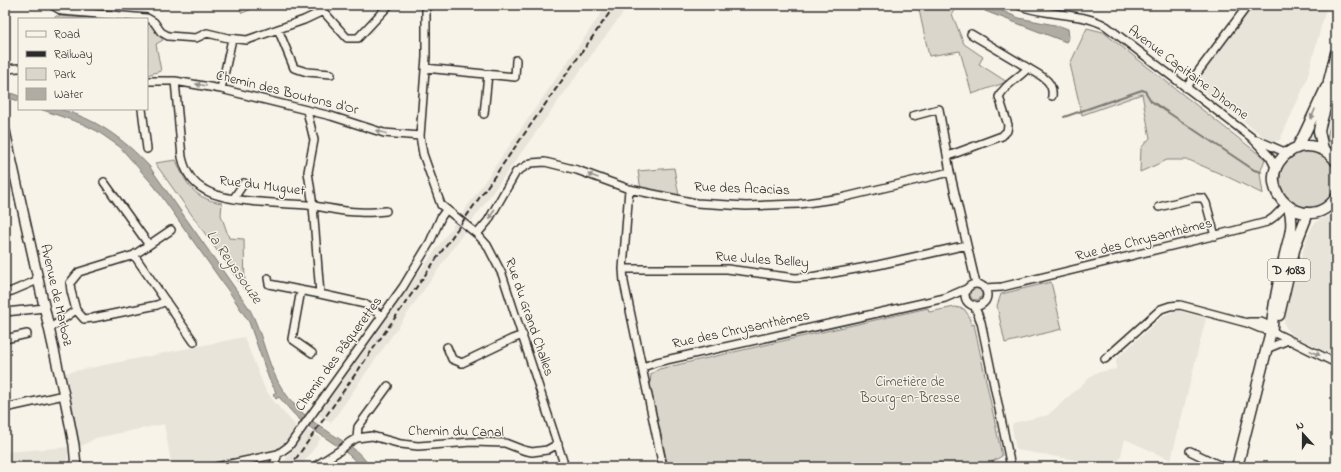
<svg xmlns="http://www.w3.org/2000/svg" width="1341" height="472" font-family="'Indie Flower',sans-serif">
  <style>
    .built { fill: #e8e4da }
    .green { fill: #dad6cc; stroke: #82807c }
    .water { fill: #afaca4; stroke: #7a7874 }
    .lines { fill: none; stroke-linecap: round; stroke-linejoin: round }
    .stream { stroke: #7a7874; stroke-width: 2 }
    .minor-casing { stroke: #2b2b2b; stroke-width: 10 }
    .secondary-casing { stroke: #2b2b2b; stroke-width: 12 }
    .primary-casing { stroke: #2b2b2b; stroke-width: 13 }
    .minor { stroke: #f7f3e8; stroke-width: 7 }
    .secondary { stroke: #f7f3e8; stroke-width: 9 }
    .primary { stroke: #f7f3e8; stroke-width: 10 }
    .rail { stroke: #2b2b2b; stroke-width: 2; stroke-dasharray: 6 3; stroke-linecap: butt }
    .oneway { fill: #918f8a }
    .labels { text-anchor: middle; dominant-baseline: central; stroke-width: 3; stroke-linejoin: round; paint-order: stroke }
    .shield { fill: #f7f3e8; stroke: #686764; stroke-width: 1 }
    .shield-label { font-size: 13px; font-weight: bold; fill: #2b2b2b }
    .street-label { font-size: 14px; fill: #2b2b2b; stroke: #f7f3e8 }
    .park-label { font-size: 14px; fill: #575653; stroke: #f7f3e8 }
    .water-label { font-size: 15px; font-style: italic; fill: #53524f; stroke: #f7f3e8 }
  </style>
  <rect width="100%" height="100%" fill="#f7f3e8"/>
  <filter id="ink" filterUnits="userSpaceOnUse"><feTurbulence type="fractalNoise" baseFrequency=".025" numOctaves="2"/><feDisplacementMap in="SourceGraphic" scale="8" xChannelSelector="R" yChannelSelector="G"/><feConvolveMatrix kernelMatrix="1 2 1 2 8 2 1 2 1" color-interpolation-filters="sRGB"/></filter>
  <g filter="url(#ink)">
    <path class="built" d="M 607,5 L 629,5 L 598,46 L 472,221 L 462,214 Z
      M 1253,5 L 1327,5 L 1306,82 L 1280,140 L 1271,142 L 1200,88 L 1203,74 Z
      M 1336,215 L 1336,357 L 1291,334 L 1286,328 L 1284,322 L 1293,284 L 1307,238 L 1313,225 L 1319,220 L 1329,216 Z
      M 455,223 L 465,231 L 331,423 L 317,414 Z
      M 1179,311 L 1206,318 L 1171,460 L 1125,439 L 1118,467 L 1016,450 L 1012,427 L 1013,423 L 1048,415 L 1095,373 L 1116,369 L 1116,359 L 1163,316 L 1172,312 Z
      M 244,337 L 265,389 L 276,404 L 296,426 L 283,445 L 272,453 L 187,467 L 172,467 L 164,424 L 96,438 L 80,447 L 65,373 Z
      M 306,429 L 321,438 L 301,467 L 280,467 Z
      M 69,447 L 66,467 L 5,467 L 5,452 Z"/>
    <path class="green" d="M 238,5 L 262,5 L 242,13 Z
      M 918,5 L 957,5 L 952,14 L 964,44 L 983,57 L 979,64 L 1007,82 L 972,94 L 960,51 L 929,56 Z
      M 56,16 L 109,19 L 54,19 Z
      M 147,22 L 152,25 L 163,40 L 156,44 L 161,71 L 147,75 Z
      M 1087,28 L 1103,32 L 1265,159 L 1260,173 L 1263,194 L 1230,178 L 1189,160 L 1167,160 L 1140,172 L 1141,148 L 1150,138 L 1142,94 L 1082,115 L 1070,64 Z
      M 1334,107 L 1336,107 L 1336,149 L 1327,138 Z
      M1280 179a28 28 0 1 1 56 0a28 28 0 1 1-56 0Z
      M 176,160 C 182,175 190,193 207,199 C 211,201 217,202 222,203 L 221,215 L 229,238 L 244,239 L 245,290 L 155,163 Z
      M 674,168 L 679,196 L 641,190 L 638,171 Z
      M 1051,282 L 1062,329 L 1005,343 L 997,306 L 1001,294 Z
      M970 294a6 6 0 1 1 12 0a6 6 0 1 1-12 0Z
      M 955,307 L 964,309 L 969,316 L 971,325 L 974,324 L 1002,456 L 983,467 L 668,467 L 650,385 L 651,374 L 659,369 L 928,308 L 929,312 Z"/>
    <path class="water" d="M 988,5 L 1019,18 L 1060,26 L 1068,29 L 1069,38 L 1066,42 L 985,11 L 983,6 Z
      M 5,91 L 19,96 L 19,101 L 5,97 Z
      M 40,109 C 46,109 53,108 59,109 C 95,118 124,139 149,166 L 249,308 C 265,337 267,372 289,398 C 298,410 312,422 326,430 C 343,442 358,448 370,467 L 361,467 C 346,449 324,438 305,424 C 295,417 287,406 279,397 L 276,399 L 273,394 L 276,392 L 269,379 L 249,322 L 232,296 L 155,187 L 120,147 L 97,131 L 83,124 Z"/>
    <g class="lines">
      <path class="stream" d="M 1064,117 L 1142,90 L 1145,91 L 1151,101 L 1254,170 L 1261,172"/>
      <defs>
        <path id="minor" d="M 52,5 L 62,11 L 147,18 L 154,22 L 161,32 L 168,36 L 196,38 L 207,33 L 228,38 L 247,40 L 304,20 L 323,11 L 347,38 L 358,38 L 389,5
          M 426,5 L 426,57 L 420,136 L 423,154 L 441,205 L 477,234 L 487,245 L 502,274 L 565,467
          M 1018,5 C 1046,17 1079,11 1106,26 L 1251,137 L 1270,157 L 1276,169
          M 278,29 L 294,68 L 307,72 L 331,74
          M 425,68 L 515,77 L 516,60
          M 1028,68 C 1039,75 1054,80 1052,96
          M 5,69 L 19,68
          M 147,81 L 175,81 L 221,89 L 331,116 L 384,133 L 420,136
          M 175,81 L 182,157 C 185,171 192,183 205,190 C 227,203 281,203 307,205 C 325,207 342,212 359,212 C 368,213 377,212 386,211
          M 1186,88 L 1248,5
          M 221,89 L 232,39
          M 142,109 L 147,149
          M 307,111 L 314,140 L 308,172 L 313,206 L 320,294 L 365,304 L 382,316
          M 484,114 L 488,74
          M 913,116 L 939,109 L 950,172 L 976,284
          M 1257,140 L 1287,153
          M 948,156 L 1002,136 L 1007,131 L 1008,125 L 999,97 C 1004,85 1019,78 1028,68 L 971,34
          M 104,182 L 149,245
          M 629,189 L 623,269 L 624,282 L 663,467
          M 234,198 L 244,183
          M 1159,207 L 1194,198 L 1203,198 L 1206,203 L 1215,236
          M 477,234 L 488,221 L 516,172 L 531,163 L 545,162 L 577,170 L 629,189 L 696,203 L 746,206 L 799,204 L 841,198 L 950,172
          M 134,255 L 194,342
          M 623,269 L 727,269 L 795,278 L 811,277 L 878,265 L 967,245
          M 268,278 L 269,284 L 320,294
          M965 295a11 11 0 1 1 22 0a11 11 0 1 1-22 0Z
          M 984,288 L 1002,287 L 1233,231 L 1267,222 L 1274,217 L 1286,205
          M 301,290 L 292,339 L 312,353
          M 5,293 L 12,291 L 38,280
          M 974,305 L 981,322 L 1011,467
          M 76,310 L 71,291 L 70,283 L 79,272 L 134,255 L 171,230
          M 5,312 L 45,308
          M 1249,322 L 1261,322 L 1272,327
          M 49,329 L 76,310 L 84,319 L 93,318 L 157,305 L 166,301
          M 5,339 L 27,334
          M 447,347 L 452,359 L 462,363 L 512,339 L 523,335
          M 1266,349 L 1288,340
          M 1105,359 L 1161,309 L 1170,306 L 1180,305 L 1247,323 L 1259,328 L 1271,331 L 1336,363
          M 643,367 L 657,362 L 945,298 L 966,289
          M 5,408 L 64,395
          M 357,438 L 358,427 L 388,386
          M 1190,451 L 1223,467
          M 216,467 L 278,454 L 289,446 L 403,287 L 430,242 L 441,217 L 446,210
          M 272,467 L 275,462 L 278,454
          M 314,467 L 339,451 L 350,442 L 357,438 L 372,436 L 401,444 L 418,446 L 472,442 L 505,443 L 523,450 L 532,452 L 547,450 L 558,444"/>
        <path id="secondary" d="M 5,131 L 66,404 L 74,445 L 76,467"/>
        <path id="primary" d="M 1297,148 L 1304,135 L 1326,88
          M 1323,149 L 1319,131 L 1320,126 L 1327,101 L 1329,81 L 1336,53
          M 1336,161 C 1329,151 1317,145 1304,146 C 1296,147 1289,151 1283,157 C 1252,190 1307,238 1336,198
          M 1279,315 L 1295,246 L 1308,213
          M 1237,467 L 1272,327 C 1273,305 1279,281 1284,259 C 1288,238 1295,229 1289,207"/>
      </defs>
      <use href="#minor" class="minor-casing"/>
      <use href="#secondary" class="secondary-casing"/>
      <use href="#primary" class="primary-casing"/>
      <use href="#minor" class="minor"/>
      <use href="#secondary" class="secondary"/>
      <use href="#primary" class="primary"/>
      <path class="rail" d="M 290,467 L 615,5"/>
    </g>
    <defs><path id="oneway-solid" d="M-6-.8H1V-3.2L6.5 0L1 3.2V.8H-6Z"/></defs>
    <g class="oneway">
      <use href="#oneway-solid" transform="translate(201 85) rotate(-170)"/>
      <use href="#oneway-solid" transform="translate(1313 114) rotate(113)"/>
      <use href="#oneway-solid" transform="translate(381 132) rotate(-165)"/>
      <use href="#oneway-solid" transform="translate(593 176) rotate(-160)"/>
      <use href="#oneway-solid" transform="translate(492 214) rotate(119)"/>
      <use href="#oneway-solid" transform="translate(1315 353) rotate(26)"/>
    </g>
  </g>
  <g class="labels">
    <rect class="shield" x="1268" y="259" width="42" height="22" rx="3"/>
    <g class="shield-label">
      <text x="1289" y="270">D 1083</text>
    </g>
    <g class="street-label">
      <text transform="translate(1188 73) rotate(37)">Avenue Capitaine Dhonne</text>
      <text transform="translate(287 93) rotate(14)">Chemin des Boutons d'Or</text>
      <text transform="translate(262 186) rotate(7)">Rue du Muguet</text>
      <text transform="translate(742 189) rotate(2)">Rue des Acacias</text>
      <text transform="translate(1144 240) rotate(-14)">Rue des Chrysanthèmes</text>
      <text transform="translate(762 260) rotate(4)">Rue Jules Belley</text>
      <text transform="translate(56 295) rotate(77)">Avenue de Marboz</text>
      <text transform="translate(529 317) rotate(71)">Rue du Grand Challes</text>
      <text transform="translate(741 330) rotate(-12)">Rue des Chrysanthèmes</text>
      <text transform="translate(339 354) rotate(-54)">Chemin des Pâquerettes</text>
      <text transform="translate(456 432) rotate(1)">Chemin du Canal</text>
    </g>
    <g class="park-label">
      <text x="910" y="382">Cimetière de<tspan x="910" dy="16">Bourg-en-Bresse</tspan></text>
    </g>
    <g class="water-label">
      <text transform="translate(234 267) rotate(55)">La Reyssouze</text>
    </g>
  </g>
  <rect width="1341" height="472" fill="none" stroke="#f7f3e8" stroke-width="20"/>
  <rect x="10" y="10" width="1321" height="452" fill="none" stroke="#2b2b2b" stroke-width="1.5" filter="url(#ink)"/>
  <rect x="18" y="18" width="130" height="92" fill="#f7f3e8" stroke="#a5a39c"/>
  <rect x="26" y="31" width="20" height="6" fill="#f7f3e8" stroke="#a5a39c"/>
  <text x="54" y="38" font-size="12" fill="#2b2b2b">Road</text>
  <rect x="26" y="51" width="20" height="6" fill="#2b2b2b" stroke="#a5a39c"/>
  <text x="54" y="58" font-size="12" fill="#2b2b2b">Railway</text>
  <rect x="26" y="68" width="20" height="12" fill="#dad6cc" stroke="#a5a39c"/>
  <text x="54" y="78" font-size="12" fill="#2b2b2b">Park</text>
  <rect x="26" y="88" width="20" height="12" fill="#afaca4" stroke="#a5a39c"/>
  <text x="54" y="98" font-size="12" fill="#2b2b2b">Water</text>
  <g transform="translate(1303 434) rotate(339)" stroke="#f7f3e8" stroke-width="3" paint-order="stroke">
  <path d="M0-3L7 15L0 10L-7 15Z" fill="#2b2b2b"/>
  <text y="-6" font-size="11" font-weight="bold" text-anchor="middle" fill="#2b2b2b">N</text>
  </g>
</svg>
